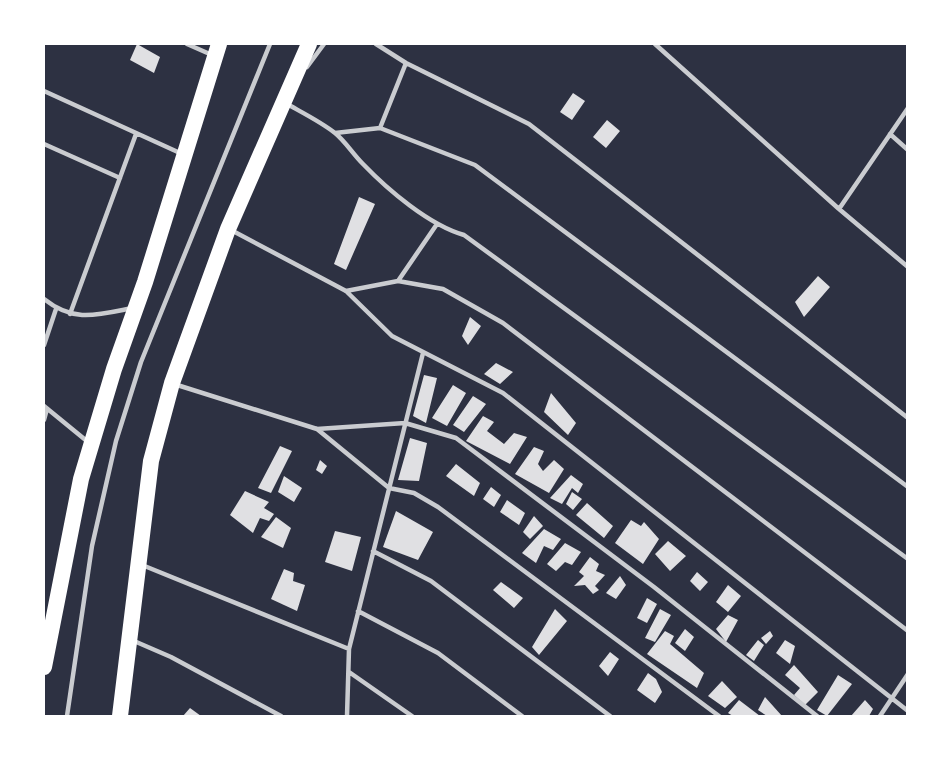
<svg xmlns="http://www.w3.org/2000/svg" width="951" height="760" font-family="Signika,sans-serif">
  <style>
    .building { fill: #e0e0e3 }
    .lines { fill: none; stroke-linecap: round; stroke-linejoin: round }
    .service { stroke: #caccd0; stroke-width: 4.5 }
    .trunk { stroke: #fff; stroke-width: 16 }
  </style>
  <rect width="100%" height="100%" fill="#2d3142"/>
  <path class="building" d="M 137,44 L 160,57 L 154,73 L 130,60 Z
    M 573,93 L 585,101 L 572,120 L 560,112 Z
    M 607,120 L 620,131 L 606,148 L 593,137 Z
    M 359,197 L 375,204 L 346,270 L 334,264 Z
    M 818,276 L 830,287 L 804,317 L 795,302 Z
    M 470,317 L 481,326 L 468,345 L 462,336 Z
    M 496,363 L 513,372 L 500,384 L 484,374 Z
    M 424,375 L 437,378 L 426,423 L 413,416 Z
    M 453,385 L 466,393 L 447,426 L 432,418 Z
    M 551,393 L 576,423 L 568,435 L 544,412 Z
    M 473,396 L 486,404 L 464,432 L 453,425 Z
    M 483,416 L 494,422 L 487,431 L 504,444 L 514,433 L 527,437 L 510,464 L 466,441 Z
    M 410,438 L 427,443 L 419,481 L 398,480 Z
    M 280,446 L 292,451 L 271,493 L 258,488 Z
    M 534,447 L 544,451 L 538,464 L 543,471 L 554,460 L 564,469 L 549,493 L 515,474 Z
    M 320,460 L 327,466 L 322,474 L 316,470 Z
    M 456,464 L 480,483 L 474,496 L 446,476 Z
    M 571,475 L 583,484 L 578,493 L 572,488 L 562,504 L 550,498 Z
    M 284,476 L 302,488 L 294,502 L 278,492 Z
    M 491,487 L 501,495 L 494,507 L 483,499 Z
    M 245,491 L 269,502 L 264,508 L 274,514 L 269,521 L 260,518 L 253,533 L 230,515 Z
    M 572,492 L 582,499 L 573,510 L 566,504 Z
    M 507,500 L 525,513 L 519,525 L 500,512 Z
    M 587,503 L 613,526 L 604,538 L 576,515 Z
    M 396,511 L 433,532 L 418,560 L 383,547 Z
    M 534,516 L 543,526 L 530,539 L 523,532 Z
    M 276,517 L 291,528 L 283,548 L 261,537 Z
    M 631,520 L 641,526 L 644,522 L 659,539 L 643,564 L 615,543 Z
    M 544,529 L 561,539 L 553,550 L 544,546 L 536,563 L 522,553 Z
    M 335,531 L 361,537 L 352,571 L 325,562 Z
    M 668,541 L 686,556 L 670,571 L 655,554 Z
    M 565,543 L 581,552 L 572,565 L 565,562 L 556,571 L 547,564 Z
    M 590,557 L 599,564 L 596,571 L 605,575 L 595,586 L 599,590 L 593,594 L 585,585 L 574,586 L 584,576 L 579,572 Z
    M 284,569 L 294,573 L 293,581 L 305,585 L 297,611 L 271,599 Z
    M 697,572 L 708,582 L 700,591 L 690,581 Z
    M 620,576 L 626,585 L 616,599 L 606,593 Z
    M 501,582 L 523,598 L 514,608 L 493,590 Z
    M 728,585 L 741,596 L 728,612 L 716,602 Z
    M 647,598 L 657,604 L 647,623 L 637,618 Z
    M 555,609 L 567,621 L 539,655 L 532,647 Z
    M 660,609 L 671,615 L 655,642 L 645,638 Z
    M 728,615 L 738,620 L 726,642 L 716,629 Z
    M 685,629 L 694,637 L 685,651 L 675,643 Z
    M 665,631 L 674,636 L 670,644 L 704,673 L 697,688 L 647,654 Z
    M 770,631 L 773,636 L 766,644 L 761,638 Z
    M 758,640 L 764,645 L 754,661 L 746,655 Z
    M 785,640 L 795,646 L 790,664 L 776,653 Z
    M 610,652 L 619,659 L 608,676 L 599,666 Z
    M 794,665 L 818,692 L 805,705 L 794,695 L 800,688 L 785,675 Z
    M 648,673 L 656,679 L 662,692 L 655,703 L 637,690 Z
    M 838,675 L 852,684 L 827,716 L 817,710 Z
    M 722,681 L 737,697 L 725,708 L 708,696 Z
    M 765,697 L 782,716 L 767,716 L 758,710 Z
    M 739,700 L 760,716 L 733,716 L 728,713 Z
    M 865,700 L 873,709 L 869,716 L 851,716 Z
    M 190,708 L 201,716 L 183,716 Z"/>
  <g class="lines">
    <path class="service" d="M 187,44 L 212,55
      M 376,44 L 406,63 L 529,124 L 908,418
      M 655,44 L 839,209 L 908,267
      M 307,67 L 324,44
      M 44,91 L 180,153
      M 287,104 C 303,113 321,122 335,133 C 345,141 353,154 363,164 C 388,190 429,225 464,235 L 908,559
      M 380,128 L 406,63
      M 335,133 L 380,128 L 475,165 L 908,487
      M 890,134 L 908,150
      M 44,144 L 120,178
      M 839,209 L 908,108
      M 231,230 L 346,291 L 392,336 L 503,393 L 908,711
      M 398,281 L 437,224
      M 346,291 L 398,281 L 443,289 L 503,323 L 908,631
      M 44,299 C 74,323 97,315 133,308
      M 70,314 L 136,134
      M 44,345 L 56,309
      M 174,384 L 317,429 L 405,423 L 456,438 L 654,587 L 817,716
      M 44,406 L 88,442
      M 44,420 L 47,409
      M 317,429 L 389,488 L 414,493 L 438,507 L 719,716
      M 373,551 L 431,581 L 610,716
      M 142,565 L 349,649
      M 358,611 L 438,653 L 522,716
      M 134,641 L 171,657 L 281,716
      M 349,672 L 412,716
      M 67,716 L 92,546 L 116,441 L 141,362 L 270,44
      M 347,716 L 349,649 L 423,353
      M 880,716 L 908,674"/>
    <path class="trunk" d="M 44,667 L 81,479 L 114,369 L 145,282 L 219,44
      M 120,716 L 151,461 L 172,383 L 228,229 L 309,44"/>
  </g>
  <rect width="951" height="760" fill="none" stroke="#ffffff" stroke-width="90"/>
</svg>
